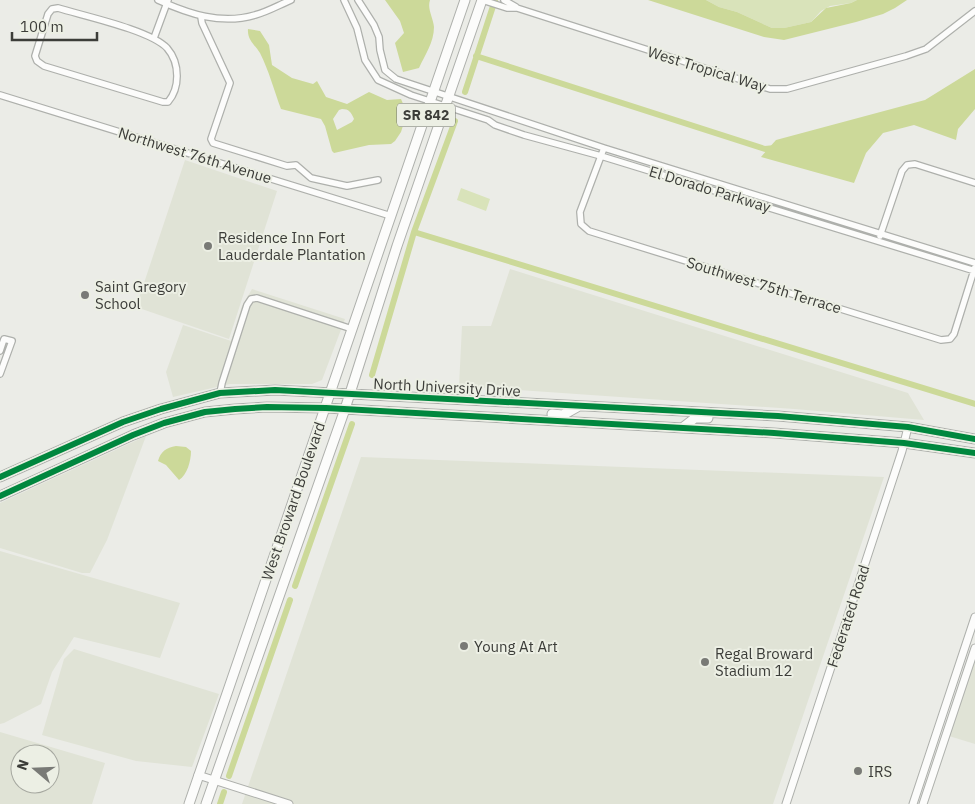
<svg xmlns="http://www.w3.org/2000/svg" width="975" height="804" font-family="'IBM Plex Sans',sans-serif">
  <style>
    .built { fill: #e0e3d6; fill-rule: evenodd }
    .green { fill: #d9e3ba }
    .water { fill: #ccd999; fill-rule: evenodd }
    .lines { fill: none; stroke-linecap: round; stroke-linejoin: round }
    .canal { stroke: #ccd999; stroke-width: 6 }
    .minor-casing { stroke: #aeb0ac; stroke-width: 8 }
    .tertiary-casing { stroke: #aeb0ac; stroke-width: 9 }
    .primary-casing { stroke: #aeb0ac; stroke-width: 11 }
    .minor { stroke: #fcfcfb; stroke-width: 5.5 }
    .tertiary { stroke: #fcfcfb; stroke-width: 7 }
    .primary { stroke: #fcfcfb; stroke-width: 9 }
    .cycleway-casing { stroke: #ecefe4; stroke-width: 9 }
    .cycleway { stroke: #00873e; stroke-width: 6 }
    .poi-dot { fill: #797a76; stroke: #ecefe4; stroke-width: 2 }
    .labels { text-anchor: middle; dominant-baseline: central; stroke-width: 4; stroke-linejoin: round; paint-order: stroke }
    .shield { fill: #ecefe4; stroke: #71726c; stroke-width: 1 }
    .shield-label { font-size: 14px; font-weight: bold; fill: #3c3d39 }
    .street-label { font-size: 15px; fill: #3c3d39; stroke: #ecefe4 }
    .poi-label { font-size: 15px; fill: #3c3d39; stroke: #ecefe4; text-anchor: start }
  </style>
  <rect width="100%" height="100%" fill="#ebece7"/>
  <path class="built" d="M 185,160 L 277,191 L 229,339 L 136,307 Z
    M 510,269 L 908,393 L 924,420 L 794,409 L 459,386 L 462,326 L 491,326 Z
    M 252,289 L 345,319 L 322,380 L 312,384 L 230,384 L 173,397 L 166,372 L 183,325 L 231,341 L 242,306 Z
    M 146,436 L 107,540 L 90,573 L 82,573 L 0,548 L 0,503 Z
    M 361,457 L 884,477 L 773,804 L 242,804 Z
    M 0,551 L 180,603 L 160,658 L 74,637 L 52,672 L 41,704 L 4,723 L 0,724 Z
    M 74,649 L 219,694 L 192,767 L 136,761 L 42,735 L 64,659 Z
    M 975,656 L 975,744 L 949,736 Z
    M 0,732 L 105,763 L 92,804 L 0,804 ZM 20,754 L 50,754 L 50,784 L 20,784 Z"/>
  <path class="green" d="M 706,0 L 857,0 L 851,3 L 830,6 L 821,11 L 811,22 L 784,28 L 772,28 L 737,12 L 719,7 Z
    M 461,188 L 490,199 L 486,211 L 457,200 Z"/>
  <path class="water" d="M 385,0 L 430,0 C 427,9 433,17 434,27 C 434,42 425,55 419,68 L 403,72 L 395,43 L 404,33 L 400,21 Z
    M 648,0 L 706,0 L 719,7 L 737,12 L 772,28 L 784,28 L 811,22 L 826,8 L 851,3 L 857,0 L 907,0 L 895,8 L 883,14 L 856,22 L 784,40 L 764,37 Z
    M 248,29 L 260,31 L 269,45 L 272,65 L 292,78 L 313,84 L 317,81 L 326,97 L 347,104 L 369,92 L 387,100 L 401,99 L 407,113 L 401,132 L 395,141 L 391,144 L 369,145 L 334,153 L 332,151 L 325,126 L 321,119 L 281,109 C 274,90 269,71 260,53 C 255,45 247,40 248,29 ZM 342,109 C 349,109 351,112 354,119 L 352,122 L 337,130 L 333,119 L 339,110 Z
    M 975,69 L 975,109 L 958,129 L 956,140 L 914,125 L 883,133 L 866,153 L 854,183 L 761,157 L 776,140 L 925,100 Z
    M 176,446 L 186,447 L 191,451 C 191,461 187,475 179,480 L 166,465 L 158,461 C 161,451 166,448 176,446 Z"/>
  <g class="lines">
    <path class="canal" d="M 476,56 L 765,149 L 775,148
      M 465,92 L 495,0
      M 414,232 L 975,404
      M 372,375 L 414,232 L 455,121
      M 295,586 L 352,424
      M 229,776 L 290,600
      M 220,804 L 224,792"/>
    <defs>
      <path id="minor" d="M 158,0 C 189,14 221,25 255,15 C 267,12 279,5 291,0
        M 344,0 L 357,28 L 365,60 L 378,80 L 411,95 L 488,120 L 495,125 L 524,135 L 601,156 L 975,271
        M 358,0 L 374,25 L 379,37 L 380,50 L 385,70 L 396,79 L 604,148 L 975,263
        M 482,0 L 507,8 L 517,8 L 770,89 L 787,89 L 906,56 L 926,49 L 975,11
        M 504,0 L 516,7
        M 58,8 C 84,16 150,30 167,48 C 174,56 177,66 177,76 C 177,85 174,95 168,102 L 163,102 L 44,66 L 37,61 L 35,56 L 48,14 L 52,9 Z
        M 201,17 L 202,23 L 230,83 L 211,139 L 213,143 L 287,166 L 296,165 L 311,178 L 347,186 L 378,180
        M 154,38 L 168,0
        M 0,95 L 391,216
        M 604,148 L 580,212 L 581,224 L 589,231 L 941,340 L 950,339 L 954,334 L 975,267
        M 880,236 L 902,171 L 907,165 L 915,164 L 975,183
        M 0,351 L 4,339 L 12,341 L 0,374
        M 220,393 L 222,383 L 247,305 L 251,299 L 257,298 L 352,329"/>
      <path id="tertiary" d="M 198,775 L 289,804
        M 786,804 L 902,451 L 908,427
        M 913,804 L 975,617
        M 923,804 L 975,648"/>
      <path id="primary" d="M 552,414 L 563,415 L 579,406
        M 682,428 L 695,418 L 708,418
        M 0,477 L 123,422 L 161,409 L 220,393 L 275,390 L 778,416 L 908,427 L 975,439
        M 0,496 L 133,435 L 164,423 L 205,412 L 235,409 L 267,407 L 326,408 L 774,433 L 904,443 L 975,453
        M 189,804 L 465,0
        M 206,804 L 345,409 L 397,246 L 482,0"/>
    </defs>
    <use href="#minor" class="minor-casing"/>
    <use href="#tertiary" class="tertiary-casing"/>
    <use href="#primary" class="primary-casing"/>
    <use href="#minor" class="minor"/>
    <use href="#tertiary" class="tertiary"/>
    <use href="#primary" class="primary"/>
    <defs>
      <path id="cycleway" d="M 0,477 L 123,422 L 161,409 L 220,393 L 275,390 L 778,416 L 908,427 L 975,439
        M 0,496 L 133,435 L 164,423 L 205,412 L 235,409 L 267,407 L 326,408 L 774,433 L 904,443 L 975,453"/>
    </defs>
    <use href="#cycleway" class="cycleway-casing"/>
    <use href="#cycleway" class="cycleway"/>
  </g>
  <g class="poi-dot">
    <circle cx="208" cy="246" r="5"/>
    <circle cx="85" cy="295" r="5"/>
    <circle cx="464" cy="646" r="5"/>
    <circle cx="705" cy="662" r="5"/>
    <circle cx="858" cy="771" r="5"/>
  </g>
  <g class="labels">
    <rect class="shield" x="397" y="103.5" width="58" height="23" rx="4"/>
    <g class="shield-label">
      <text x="426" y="115">SR 842</text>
    </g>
    <g class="street-label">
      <text transform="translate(707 69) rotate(17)">West Tropical Way</text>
      <text transform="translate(195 155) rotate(17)">Northwest 76th Avenue</text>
      <text transform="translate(710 189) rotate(17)">El Dorado Parkway</text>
      <text transform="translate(764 285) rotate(17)">Southwest 75th Terrace</text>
      <text transform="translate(447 387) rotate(3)">North University Drive</text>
      <text transform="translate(293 501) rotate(-71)">West Broward Boulevard</text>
      <text transform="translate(848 616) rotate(-72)">Federated Road</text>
    </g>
    <g class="poi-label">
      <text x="218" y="237">Residence Inn Fort<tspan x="218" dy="17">Lauderdale Plantation</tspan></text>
      <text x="95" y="286">Saint Gregory<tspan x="95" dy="17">School</tspan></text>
      <text x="474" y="646">Young At Art</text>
      <text x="715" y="653">Regal Broward<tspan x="715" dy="17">Stadium 12</tspan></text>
      <text x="868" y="771">IRS</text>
    </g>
  </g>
  <g transform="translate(35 769) rotate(289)"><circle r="24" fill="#ecefe4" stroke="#a6a8a0"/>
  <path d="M0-4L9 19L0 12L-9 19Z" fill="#797a76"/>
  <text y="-8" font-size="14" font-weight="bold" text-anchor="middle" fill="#3c3d39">N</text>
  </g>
  <path d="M12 32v8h85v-8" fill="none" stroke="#3c3d39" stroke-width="2.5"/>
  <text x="20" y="32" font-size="15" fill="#3c3d39" stroke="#ecefe4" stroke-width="4" paint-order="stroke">100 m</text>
</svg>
